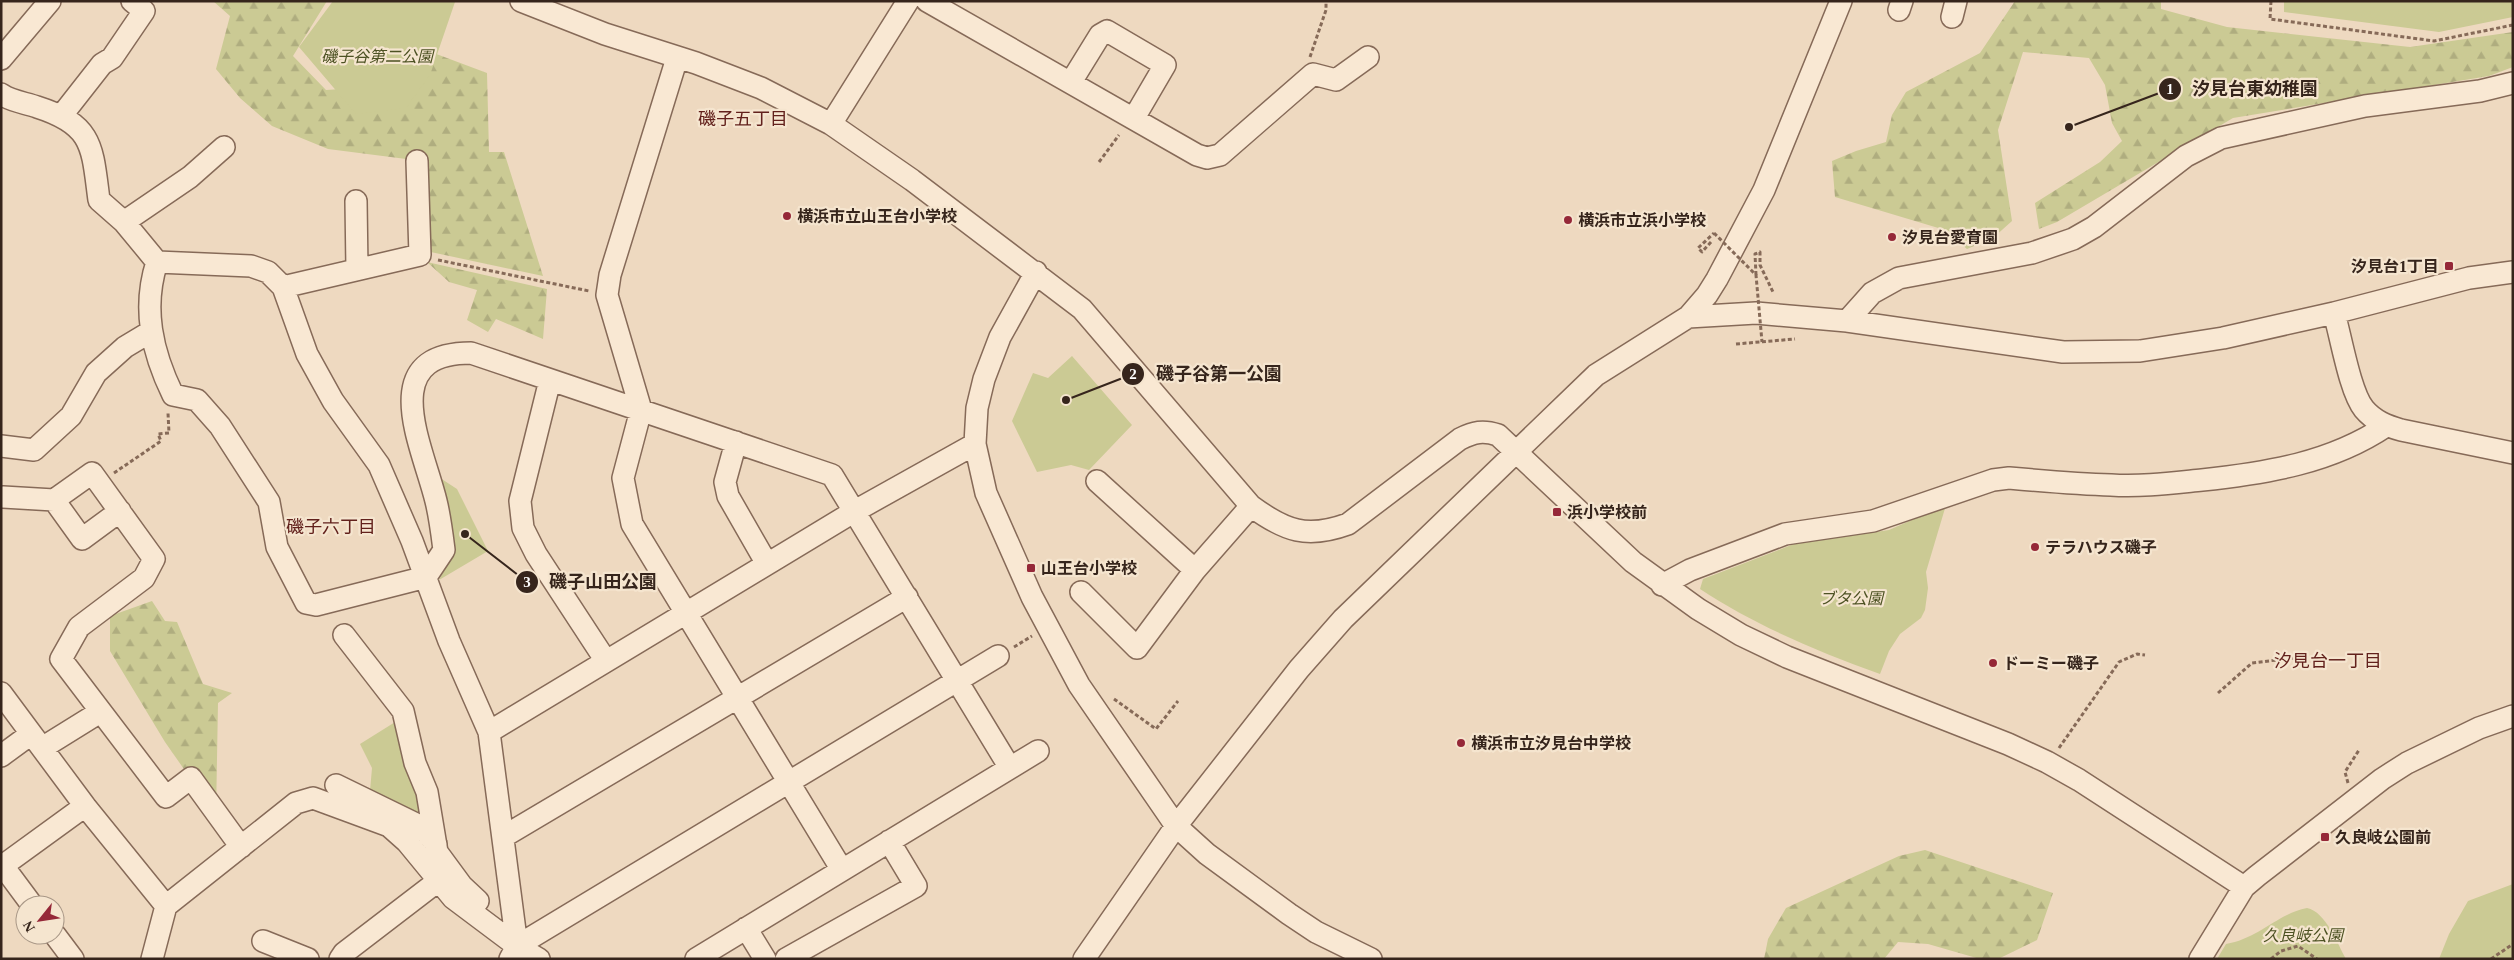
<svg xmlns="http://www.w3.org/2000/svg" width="2514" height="960" font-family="'Times New Roman','Noto Sans JP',serif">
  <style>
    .forest { fill: url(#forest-firs) }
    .park { fill: #cbca94 }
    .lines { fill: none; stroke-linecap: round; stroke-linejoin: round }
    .minor-casing { stroke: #866a58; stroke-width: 24 }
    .path { stroke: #866a58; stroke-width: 3; stroke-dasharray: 4 2.5; stroke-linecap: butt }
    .minor { stroke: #f9e8d3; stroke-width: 21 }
    .path-bridge { stroke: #866a58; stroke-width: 3; stroke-dasharray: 4 2.5; stroke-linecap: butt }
    .poi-dot { fill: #952838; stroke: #f5e5cf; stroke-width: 2 }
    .labels { text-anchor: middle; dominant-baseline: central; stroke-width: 4.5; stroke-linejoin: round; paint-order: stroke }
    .park-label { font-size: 16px; font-style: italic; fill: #4d5223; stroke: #f5e5cf }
    .poi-label { font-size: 16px; font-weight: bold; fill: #36251c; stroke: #f5e5cf; text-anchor: start }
    .neighbourhood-label { font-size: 18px; fill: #62211c; stroke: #f5e5cf }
    .leader { fill: none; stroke: #36251c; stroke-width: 2 }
    .callout-dot { fill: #36251c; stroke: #f5e5cf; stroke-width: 2 }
    .mark-label { font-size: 15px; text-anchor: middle; font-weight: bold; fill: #fff }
    .callout-label { font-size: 18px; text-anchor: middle; font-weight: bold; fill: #36251c; stroke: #f5e5cf; stroke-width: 4.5; stroke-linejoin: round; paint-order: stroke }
  </style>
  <defs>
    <pattern id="forest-firs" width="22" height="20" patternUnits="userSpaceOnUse" patternTransform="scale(1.25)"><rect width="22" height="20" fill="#cbca94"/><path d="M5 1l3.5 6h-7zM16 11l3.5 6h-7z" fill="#afad7f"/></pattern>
  </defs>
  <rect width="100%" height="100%" fill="#eed9c0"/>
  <path class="forest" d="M 213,1 L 327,1 L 293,56 L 326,90 L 371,87 L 423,49 L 487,73 L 489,152 L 504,152 L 543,276 L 426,251 L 414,160 L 328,149 L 272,126 L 240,98 L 216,69 L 230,16 Z
    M 2015,1 L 2161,1 L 2161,9 L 2227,27 L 2410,47 L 2513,32 L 2513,67 L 2489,76 L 2233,118 L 2057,222 L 2039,229 L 2035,203 L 2100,162 L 2122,141 L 2112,123 L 2105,85 L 2089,58 L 2023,52 L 1998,130 L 2012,221 L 1993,238 L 1967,249 L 1945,230 L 1835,197 L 1832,161 L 1856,151 L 1886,142 L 1892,115 L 1906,92 L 1980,53 Z
    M 427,262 L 547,289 L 543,339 L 496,319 L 488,332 L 467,320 L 477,290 L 449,282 Z
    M 152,601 L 165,621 L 177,622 L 203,684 L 232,693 L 218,703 L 216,815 L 165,742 L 110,651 L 110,616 Z
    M 1925,850 L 2053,893 L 2037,940 L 1998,959 L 1980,959 L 1928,944 L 1898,942 L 1884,959 L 1764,959 L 1768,939 L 1786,908 L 1899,856 Z"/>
  <path class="park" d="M 333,1 L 455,2 L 430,75 L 406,108 L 356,114 L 299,47 Z
    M 2284,1 L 2513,1 L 2513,17 L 2439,32 L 2284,12 Z
    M 1072,356 L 1132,425 L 1089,470 L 1071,465 L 1037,472 L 1012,421 L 1033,373 L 1048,378 Z
    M 437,476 L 457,489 L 488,551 L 439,580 L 452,555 Z
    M 1946,505 L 1926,572 L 1928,588 L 1925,610 L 1921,618 L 1900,634 L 1889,651 L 1880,674 C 1817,651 1756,626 1700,589 L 1703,579 L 1794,544 L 1889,530 Z
    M 400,719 L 429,831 L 370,791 L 372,768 L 360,744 Z
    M 2513,884 L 2513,959 L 2439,959 L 2449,934 L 2468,901 Z
    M 2307,908 C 2326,912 2337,943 2346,959 L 2217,959 L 2226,944 C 2258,939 2279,913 2307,908 Z"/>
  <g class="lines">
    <defs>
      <path id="minor" d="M 521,1 L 605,34 L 696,63 L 761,88 L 831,124 L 912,180 L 1082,309 L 1251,506 C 1285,531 1307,539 1348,524 L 1460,439 C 1474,432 1483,430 1498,435 L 1633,562 L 1698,609 L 1741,635 L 1787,657 L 2008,744 L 2047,762 L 2079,780 L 2244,887
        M 927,1 L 1197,155 L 1207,158 L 1220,155 L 1313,74 L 1336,80 L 1368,57
        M 1899,10 L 1902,1
        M 1952,17 L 1956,1
        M 677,58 L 610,275 L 607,295 L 641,410 L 623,478 L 632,524 L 842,870
        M 1,59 L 50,1
        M 1071,82 L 1100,35 L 1107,31 L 1165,65 L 1134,118
        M 1,94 C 10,101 26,103 37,107 C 94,125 92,147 99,200 L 124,222 L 157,262 C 142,308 152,352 173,395 L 197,400 L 220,426 L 269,502 L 277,547 L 306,603 L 316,605 L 426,577 L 444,550 C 442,534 440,517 436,501 C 423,447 374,353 471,353 L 832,475 L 1010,768
        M 62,115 L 102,64 L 112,58 L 144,11 L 132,1
        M 831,124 L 908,1
        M 356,201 L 357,269
        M 124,222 L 190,177 L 224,147
        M 157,262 L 251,266 L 268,272 L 283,287 L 420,255 L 417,161
        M 1036,272 L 1000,337 L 984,379 L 977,408 L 975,444 L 986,493 L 1032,597 L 1079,685 L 1176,826 L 1207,854 L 1289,914 L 1316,932 L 1371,959
        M 283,287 L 307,354 L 333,401 L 379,465 L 412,541 L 449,641 L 489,732 L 517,946 L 510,959
        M 2334,313 C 2341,337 2350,392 2364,409 C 2374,421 2387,426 2401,430 L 2513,453
        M 1688,317 L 1756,313 L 1847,321 L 2063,352 L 2140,351 L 2223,338 L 2334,313 L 2469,278 L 2513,272
        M 1847,321 L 1872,293 L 1899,278 L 2032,253 L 2073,239 L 2094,227 L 2186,156 L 2221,138 L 2365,106 L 2480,91 L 2513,83
        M 550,380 L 520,501 L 523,528 L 536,554 L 606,661
        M 736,442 L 725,482 L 728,496 L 767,564
        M 1,446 L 34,450 L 71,416 L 96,373 L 125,347 L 150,332
        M 1097,481 L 1195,570
        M 3,497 L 54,500 L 92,473 L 154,559 L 144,578 L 79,627 L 61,659 L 166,797 L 191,778 L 241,847
        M 54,500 L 82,539 L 120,511
        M 1662,585 L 1690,570 L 1785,534 L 1873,521 L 1993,480 L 2009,478 C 2043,481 2077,484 2111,485 C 2141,487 2172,483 2202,480 C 2267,473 2331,463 2386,426
        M 1081,592 L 1137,648 L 1195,570 L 1251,506
        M 344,635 L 403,711 L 415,763 L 427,792 L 437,852 L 462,886 L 478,901
        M 1,693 L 85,806 L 166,906
        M 489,732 L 855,511 L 975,444
        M 42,748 L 100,712
        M 1,756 L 31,734
        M 336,785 L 422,827 L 436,844
        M 503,837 L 907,597
        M 3,866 L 32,905
        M 1,867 L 85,806
        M 746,928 L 765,959
        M 55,935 L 73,959
        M 263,941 L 308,959
        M 517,946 L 998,656
        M 152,959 L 166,906 L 296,803 L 313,798 L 389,826 L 407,842 L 453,898 L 517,946 L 539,959
        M 340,959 L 344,953 L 438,881
        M 696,959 L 1038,751
        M 786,959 L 916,886 L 889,841
        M 1084,959 L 1176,826 L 1299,669 L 1343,619 L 1596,375 L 1688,317 L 1707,295 L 1717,279 L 1764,190 L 1841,1
        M 2200,959 L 2244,887 L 2257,876 L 2382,779 L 2407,763 L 2479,728 L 2513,716"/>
    </defs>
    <use href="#minor" class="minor-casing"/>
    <path class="path" d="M 2271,1 L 2270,19 L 2434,41 L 2513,25
      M 1310,57 L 1326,10 L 1326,1
      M 1099,162 L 1119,135
      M 1711,242 L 1702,252 L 1698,248 L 1714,233
      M 438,260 L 589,291
      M 1756,275 L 1755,254 L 1760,252 L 1760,265 L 1773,292
      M 1736,344 L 1795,339
      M 114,473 L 161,441 L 158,434 L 169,433 L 168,413
      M 1014,647 L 1032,636
      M 2218,693 L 2252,663 L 2293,658
      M 1114,699 L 1156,729 L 1178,701
      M 2059,748 L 2119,662 L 2137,654 L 2145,655
      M 2348,783 L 2345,772 L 2359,750
      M 2271,959 L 2281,951 L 2298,946 L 2317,959
      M 2491,959 L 2513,944"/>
    <use href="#minor" class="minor"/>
    <path class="path-bridge" d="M 1714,233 L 1756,275 L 1762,342"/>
  </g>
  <g class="poi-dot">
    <circle cx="787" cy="216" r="5"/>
    <circle cx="1568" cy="220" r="5"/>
    <circle cx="1892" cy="237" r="5"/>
    <rect x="2444" y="261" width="10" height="10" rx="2.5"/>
    <rect x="1552" y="507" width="10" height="10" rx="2.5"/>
    <circle cx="2035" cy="547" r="5"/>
    <rect x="1026" y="563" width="10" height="10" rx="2.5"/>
    <circle cx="1993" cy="663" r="5"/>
    <circle cx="1461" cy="743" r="5"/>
    <rect x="2320" y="832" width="10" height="10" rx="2.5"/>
  </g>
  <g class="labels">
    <g class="park-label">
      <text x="377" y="56">磯子谷第二公園</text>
      <text x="1851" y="598">ブタ公園</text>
      <text x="2303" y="935">久良岐公園</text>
    </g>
    <g class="poi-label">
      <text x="797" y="216">横浜市立山王台小学校</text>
      <text x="1578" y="220">横浜市立浜小学校</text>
      <text x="1902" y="237">汐見台愛育園</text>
      <text x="2439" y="266" text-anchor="end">汐見台1丁目</text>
      <text x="1567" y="512">浜小学校前</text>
      <text x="2045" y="547">テラハウス磯子</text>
      <text x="1041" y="568">山王台小学校</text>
      <text x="2003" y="663">ドーミー磯子</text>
      <text x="1471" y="743">横浜市立汐見台中学校</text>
      <text x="2335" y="837">久良岐公園前</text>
    </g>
    <g class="neighbourhood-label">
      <text x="743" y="119">磯子五丁目</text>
      <text x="331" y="527">磯子六丁目</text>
      <text x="2328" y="661">汐見台一丁目</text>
    </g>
  </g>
  <path class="leader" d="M2069 127L2170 89M1066 400L1133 374M465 534L527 582"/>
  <g class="callout-dot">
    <circle cx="2069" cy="127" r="5"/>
    <circle cx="1066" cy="400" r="5"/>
    <circle cx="465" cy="534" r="5"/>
    <circle cx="2170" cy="89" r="12"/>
    <circle cx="1133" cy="374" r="12"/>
    <circle cx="527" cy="582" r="12"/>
  </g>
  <g class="mark-label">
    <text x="2170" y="94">1</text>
    <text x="1133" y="379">2</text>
    <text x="527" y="587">3</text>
  </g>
  <g class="callout-label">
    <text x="2255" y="95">汐見台東幼稚園</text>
    <text x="1219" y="380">磯子谷第一公園</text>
    <text x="603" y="588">磯子山田公園</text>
  </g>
  <rect width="2514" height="960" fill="none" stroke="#36251c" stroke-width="5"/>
  <g transform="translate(40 920) rotate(240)"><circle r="24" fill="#f5e5cf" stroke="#a99887"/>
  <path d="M0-4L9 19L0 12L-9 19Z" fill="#952838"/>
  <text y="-8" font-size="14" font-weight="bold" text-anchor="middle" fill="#36251c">N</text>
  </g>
</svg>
